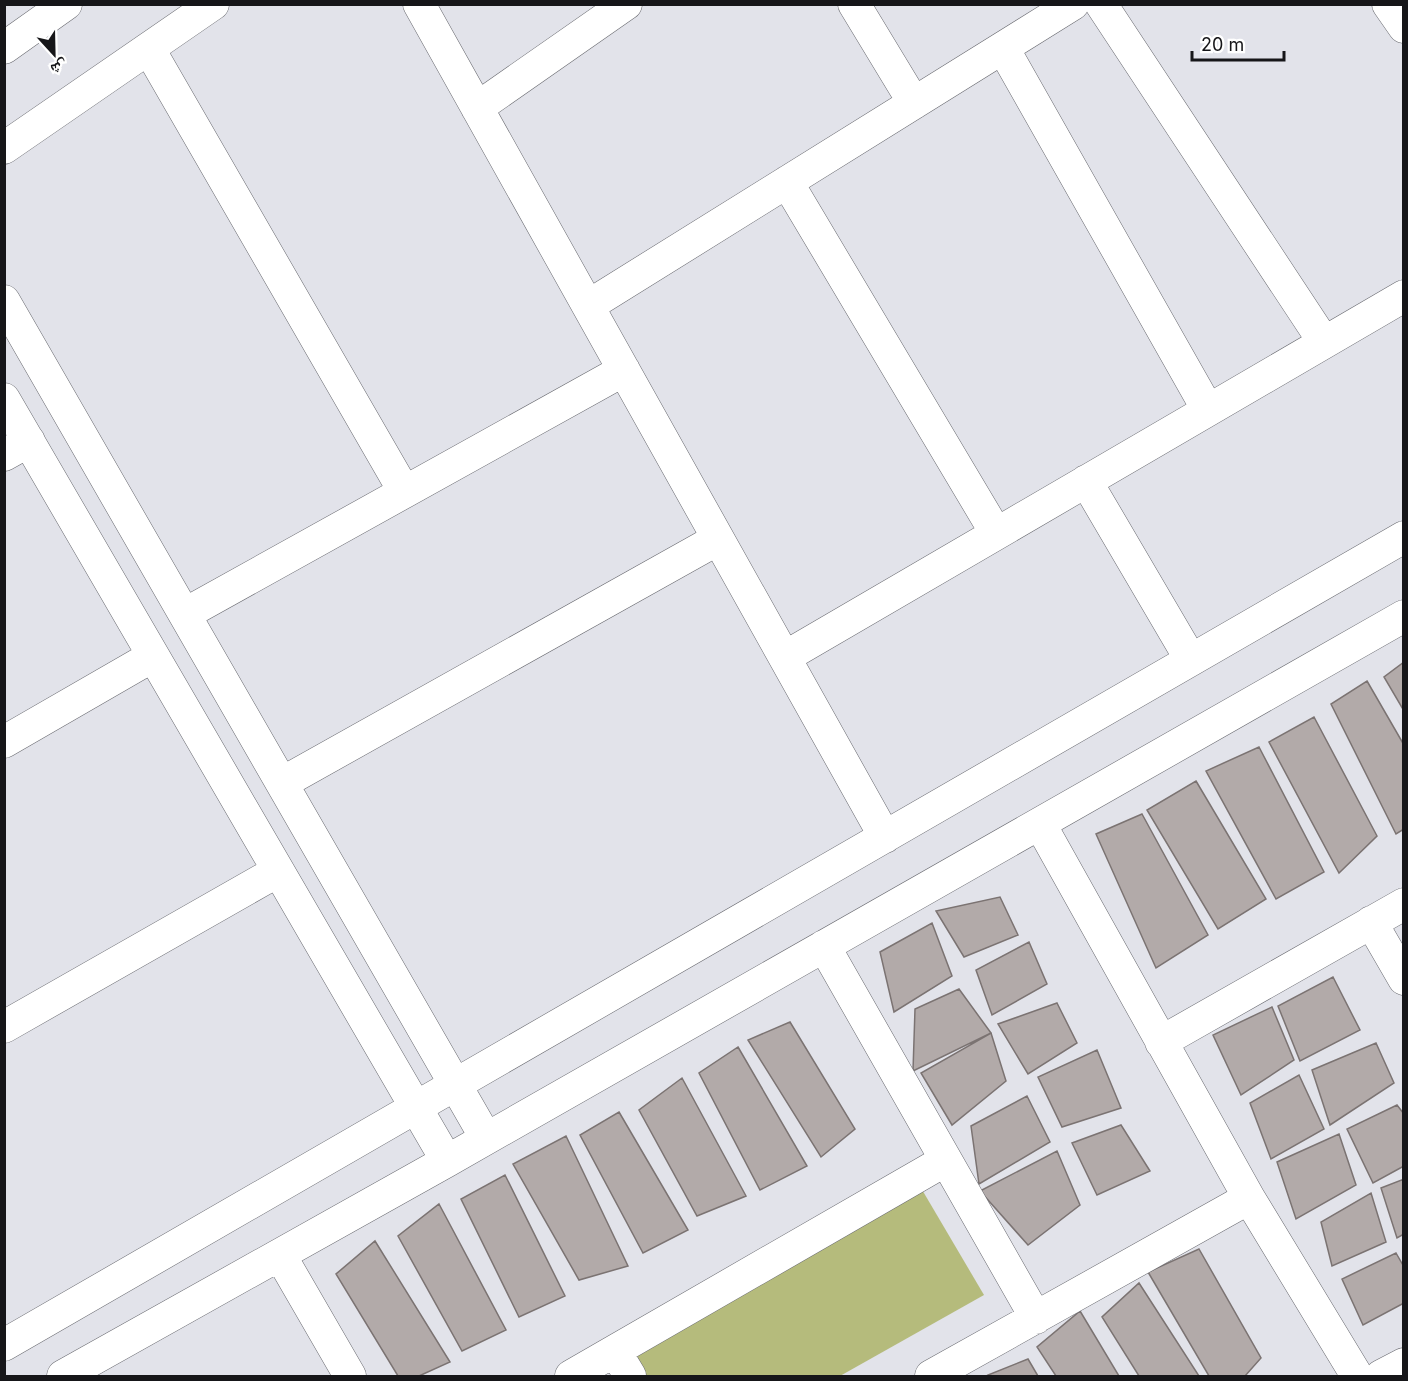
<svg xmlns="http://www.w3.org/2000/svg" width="1408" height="1381" font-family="Inter,'Noto Naskh Arabic',sans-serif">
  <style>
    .green { fill: #b5bb7c }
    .building { fill: #b2aaa9; stroke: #7b7372; stroke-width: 1.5 }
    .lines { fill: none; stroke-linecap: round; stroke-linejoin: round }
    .street-casing { stroke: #696a70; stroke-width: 33 }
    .street { stroke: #fff; stroke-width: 32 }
  </style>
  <rect width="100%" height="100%" fill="#e2e3ea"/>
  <path class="green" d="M 921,1188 L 984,1295 L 840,1376 L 644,1376 L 631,1353 Z"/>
  <path class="building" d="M 1404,662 L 1404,711 L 1384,677 Z
    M 1367,681 L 1404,745 L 1404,829 L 1396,834 L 1331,704 Z
    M 1314,717 L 1377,836 L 1339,873 L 1269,742 Z
    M 1259,747 L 1324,872 L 1276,899 L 1206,771 Z
    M 1196,781 L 1266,899 L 1218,929 L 1147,810 Z
    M 1142,814 L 1208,935 L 1156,968 L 1096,834 Z
    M 1000,897 L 1018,935 L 964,957 L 936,911 Z
    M 932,923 L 952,976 L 894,1012 L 880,952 Z
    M 1029,942 L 1047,984 L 992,1015 L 976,970 Z
    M 1333,977 L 1360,1030 L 1300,1061 L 1278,1006 Z
    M 959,989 L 991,1033 L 913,1071 L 915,1009 Z
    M 1057,1003 L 1077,1043 L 1028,1074 L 998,1024 Z
    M 1272,1007 L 1294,1060 L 1241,1095 L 1213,1035 Z
    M 790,1022 L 855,1129 L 821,1157 L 748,1040 Z
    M 991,1033 L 1006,1081 L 952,1125 L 921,1073 Z
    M 1376,1043 L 1394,1083 L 1330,1125 L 1312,1070 Z
    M 738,1047 L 807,1166 L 760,1190 L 699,1073 Z
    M 1097,1050 L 1121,1108 L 1062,1127 L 1038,1077 Z
    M 1299,1075 L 1324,1129 L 1271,1159 L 1250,1103 Z
    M 682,1078 L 746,1196 L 697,1216 L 639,1110 Z
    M 1027,1096 L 1050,1142 L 979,1184 L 971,1126 Z
    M 1397,1105 L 1404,1114 L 1404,1166 L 1373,1183 L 1347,1129 Z
    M 619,1112 L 688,1230 L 643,1253 L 580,1135 Z
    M 1121,1125 L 1150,1171 L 1097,1195 L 1072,1143 Z
    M 1339,1134 L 1356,1185 L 1296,1219 L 1277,1162 Z
    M 566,1136 L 628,1266 L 579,1280 L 513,1164 Z
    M 1057,1151 L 1080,1205 L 1028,1245 L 980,1191 Z
    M 505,1175 L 565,1296 L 519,1317 L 461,1199 Z
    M 1404,1179 L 1404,1234 L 1397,1238 L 1381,1188 Z
    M 1371,1193 L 1386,1242 L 1332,1266 L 1321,1222 Z
    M 439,1204 L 506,1330 L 462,1351 L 398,1236 Z
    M 375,1241 L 450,1362 L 419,1376 L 398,1376 L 336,1274 Z
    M 1199,1249 L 1261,1358 L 1245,1376 L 1209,1376 L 1148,1272 Z
    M 1396,1253 L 1404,1267 L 1404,1303 L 1363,1325 L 1342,1279 Z
    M 1139,1283 L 1199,1376 L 1139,1376 L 1102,1317 Z
    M 1080,1311 L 1119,1376 L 1056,1376 L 1037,1347 Z
    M 1028,1359 L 1038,1376 L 989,1376 L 988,1375 Z"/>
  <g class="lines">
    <defs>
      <path id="street" d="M 419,4 L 885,837
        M 854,4 L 914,103
        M 1101,4 L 1324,342
        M 1388,4 L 1404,27
        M 4,48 L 66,4
        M 1003,48 L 1208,410
        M 149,49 L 404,491
        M 477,108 L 626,4
        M 4,148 L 213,4
        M 787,182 L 996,533
        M 4,301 L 486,1138
        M 588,306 L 1073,4
        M 4,399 L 447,1161
        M 4,455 L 29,441
        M 1086,481 L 1191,660
        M 185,614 L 624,370
        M 785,657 L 1404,296
        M 4,742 L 153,656
        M 282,783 L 718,539
        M 1040,824 L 1249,1198 L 1357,1376
        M 1371,922 L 1404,979
        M 824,946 L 1036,1318
        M 4,1027 L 278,871
        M 1161,1042 L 1404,904
        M 280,1255 L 350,1376
        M 4,1345 L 1404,537
        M 615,1351 L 630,1376
        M 63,1376 L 447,1161 L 1404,616
        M 571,1376 L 946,1160
        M 931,1376 L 1249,1198
        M 1381,1376 L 1404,1364"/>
    </defs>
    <use href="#street" class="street-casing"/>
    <use href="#street" class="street"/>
  </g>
  <rect width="1408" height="1381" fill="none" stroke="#161619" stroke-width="12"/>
  <g transform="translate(54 54) rotate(158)" stroke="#ffffff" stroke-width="4.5" paint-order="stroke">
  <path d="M0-4.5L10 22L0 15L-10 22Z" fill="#161619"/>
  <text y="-9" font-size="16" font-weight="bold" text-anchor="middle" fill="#161619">ش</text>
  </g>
  <path d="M1192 51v9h92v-9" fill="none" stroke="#161619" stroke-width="3"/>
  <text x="1201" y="51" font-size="18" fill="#161619" stroke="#ffffff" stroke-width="4.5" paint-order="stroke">20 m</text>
</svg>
